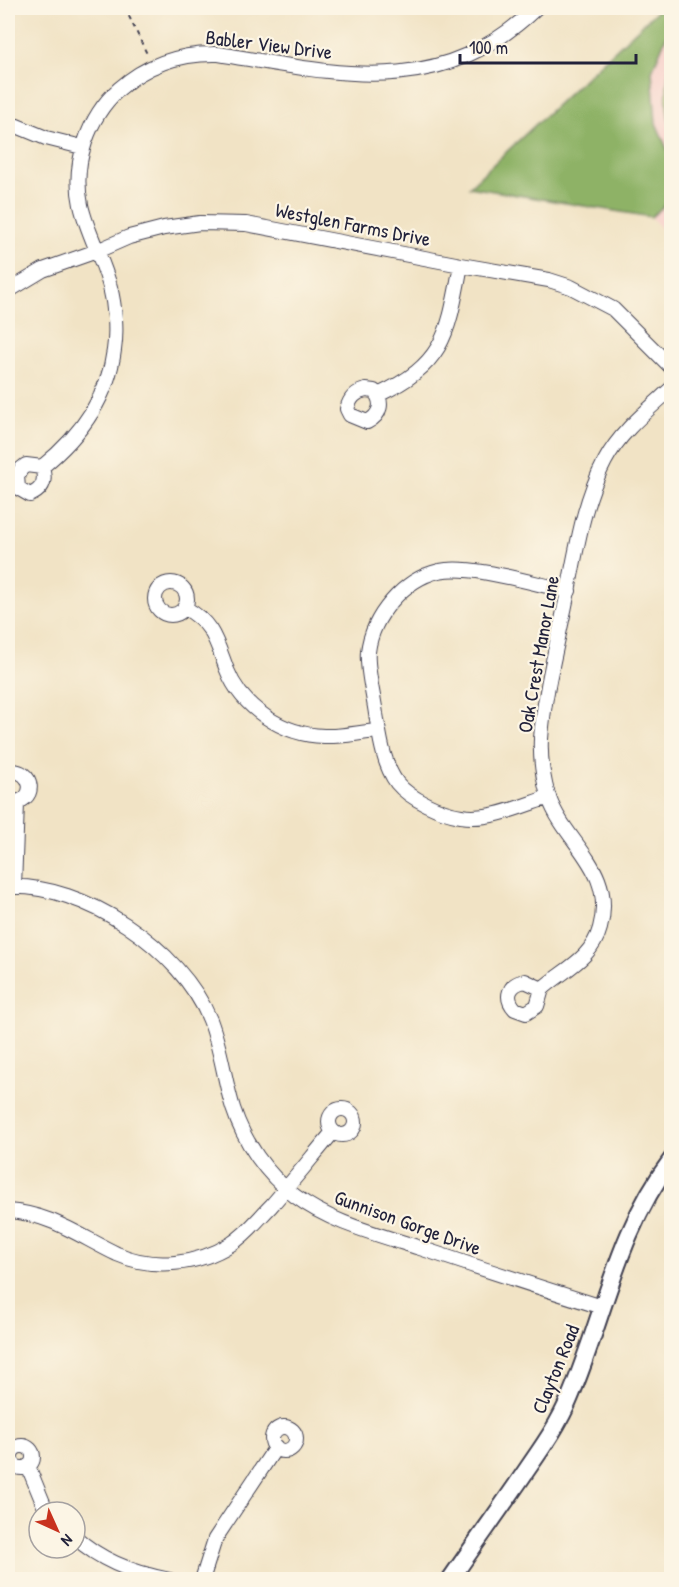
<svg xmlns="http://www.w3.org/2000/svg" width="679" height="1587" font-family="'Patrick Hand',sans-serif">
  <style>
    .built { fill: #f7d0cb }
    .green { fill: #b3cf75; stroke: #6a7858; stroke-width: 1.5 }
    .forest { fill: #8eb266; stroke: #586a50; stroke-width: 1.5 }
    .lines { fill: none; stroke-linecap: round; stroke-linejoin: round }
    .minor-casing { stroke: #413f50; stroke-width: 16 }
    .major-casing { stroke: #413f50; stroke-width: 20 }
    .path { stroke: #413f50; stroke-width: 2; stroke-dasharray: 4.5 4.5; stroke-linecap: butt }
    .minor { stroke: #fff; stroke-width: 14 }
    .major { stroke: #fff; stroke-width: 16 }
    .labels { text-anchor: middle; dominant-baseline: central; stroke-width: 4.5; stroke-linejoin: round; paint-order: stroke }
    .street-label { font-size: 20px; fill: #22223b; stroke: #fcf5e5 }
  </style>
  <rect width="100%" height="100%" fill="#fcf5e5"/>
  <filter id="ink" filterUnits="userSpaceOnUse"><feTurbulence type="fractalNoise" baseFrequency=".0167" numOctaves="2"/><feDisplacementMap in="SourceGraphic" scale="12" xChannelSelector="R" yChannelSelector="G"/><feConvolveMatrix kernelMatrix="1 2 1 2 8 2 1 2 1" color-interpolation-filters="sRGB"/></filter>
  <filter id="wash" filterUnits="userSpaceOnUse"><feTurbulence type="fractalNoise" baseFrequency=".008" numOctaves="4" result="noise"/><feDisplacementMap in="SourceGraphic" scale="24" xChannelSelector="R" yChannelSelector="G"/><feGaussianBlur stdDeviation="1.35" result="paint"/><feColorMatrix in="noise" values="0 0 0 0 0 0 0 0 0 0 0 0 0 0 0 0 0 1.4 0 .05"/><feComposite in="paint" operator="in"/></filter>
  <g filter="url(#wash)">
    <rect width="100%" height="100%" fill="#f1e3c5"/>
    <path class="built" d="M 671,32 L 671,158 L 656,123 L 652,71 L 666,37 Z
      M 671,200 L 671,239 L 651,217 Z"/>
    <path class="green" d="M 671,61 L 671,127 C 664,105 666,83 671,61 Z"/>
    <path class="forest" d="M 660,8 L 671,8 L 671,32 L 666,37 L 652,71 L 656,123 L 671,158 L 671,200 L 651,217 L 469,187 Z"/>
  </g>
  <g filter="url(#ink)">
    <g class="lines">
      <defs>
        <path id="minor" d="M 8,120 L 12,124 L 46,138 L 82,147
          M 8,291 L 43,270 L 97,251 L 129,237 L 164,228 L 200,223 L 246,224 L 461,265 L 549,280 L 571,287 L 613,309 L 672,368
          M 366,390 L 374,391 C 384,402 381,415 367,422 L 350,415 L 347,409 C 350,398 355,392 366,390 Z
          M 378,395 C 446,363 448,333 461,265
          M 26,465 L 42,467 C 46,480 44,489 30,495 L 18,488 L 17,476 L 21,469 Z
          M 42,467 C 79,437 108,399 114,350 C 117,331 115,306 110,287 C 103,259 87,233 81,205 C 72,164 88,117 119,89 C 148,63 181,53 219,54 C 339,74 438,101 536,8
          M155 599a16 16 0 1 1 32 0a16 16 0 1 1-32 0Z
          M 185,608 C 213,623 216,641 227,670 C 242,708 283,735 324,736 C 342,737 361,732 379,731
          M 8,772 C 34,766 40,805 8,802
          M 549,797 C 521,806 490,821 461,816 C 441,813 410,799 397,783 C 383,764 380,737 376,714 C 374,698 366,666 368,652 C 372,616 404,579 439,571 C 472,564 534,584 569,591
          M 8,887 C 84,883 181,949 210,1020 C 221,1048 224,1079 233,1108 C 244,1142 266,1174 295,1196 C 331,1223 377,1234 420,1248 C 480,1268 541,1288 602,1307
          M 14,887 L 17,803
          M 525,981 L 542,989 L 537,1006 L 526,1013 L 515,1009 C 504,997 509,984 525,981 Z
          M 542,989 C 563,970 592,959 600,928 C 616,869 566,845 549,798 C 543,781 540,756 541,739 C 544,692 557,646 566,601 C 576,554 582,504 605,461 C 620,432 648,410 672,388
          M329 1122a13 13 0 1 1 26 0a13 13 0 1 1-26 0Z
          M 8,1211 C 52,1214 79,1236 117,1254 C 153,1270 198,1265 231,1244 C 247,1234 258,1219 271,1206 C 292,1182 312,1157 333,1132
          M272 1439a12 12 0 1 1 24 0a12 12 0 1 1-24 0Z
          M11 1457a11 11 0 1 1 22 0a11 11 0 1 1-22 0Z
          M 28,1466 L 44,1505 L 50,1512
          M 75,1537 C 101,1561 137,1574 170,1580
          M 202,1580 L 215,1539 L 276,1447"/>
        <path id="major" d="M 450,1580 C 476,1542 503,1505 528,1468 C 544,1445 560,1422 570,1397 C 604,1317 618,1230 672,1159"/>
      </defs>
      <use href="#minor" class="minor-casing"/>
      <use href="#major" class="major-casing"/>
      <path class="path" d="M 125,8 L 147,54"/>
      <use href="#minor" class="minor"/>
      <use href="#major" class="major"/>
    </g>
  </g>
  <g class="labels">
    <g class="street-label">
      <text transform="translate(269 44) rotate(7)">Babler View Drive</text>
      <text transform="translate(353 224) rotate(11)">Westglen Farms Drive</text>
      <text transform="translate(538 654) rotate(-80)">Oak Crest Manor Lane</text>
      <text transform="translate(408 1222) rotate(20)">Gunnison Gorge Drive</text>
      <text transform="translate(555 1369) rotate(-68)">Clayton Road</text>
    </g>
  </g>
  <rect width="679" height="1587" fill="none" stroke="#fcf5e5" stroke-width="30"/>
  <g transform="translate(57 1530) rotate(135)"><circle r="28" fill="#fcf5e5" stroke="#a5a1a1" stroke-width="1.5"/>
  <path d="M0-4.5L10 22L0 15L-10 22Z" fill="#c8321e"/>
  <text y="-9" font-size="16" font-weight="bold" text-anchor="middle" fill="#22223b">N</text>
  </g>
  <path d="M460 54v9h176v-9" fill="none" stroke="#22223b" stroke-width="3"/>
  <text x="469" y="54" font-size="18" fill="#22223b" stroke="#fcf5e5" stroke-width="4.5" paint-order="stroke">100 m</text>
</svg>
